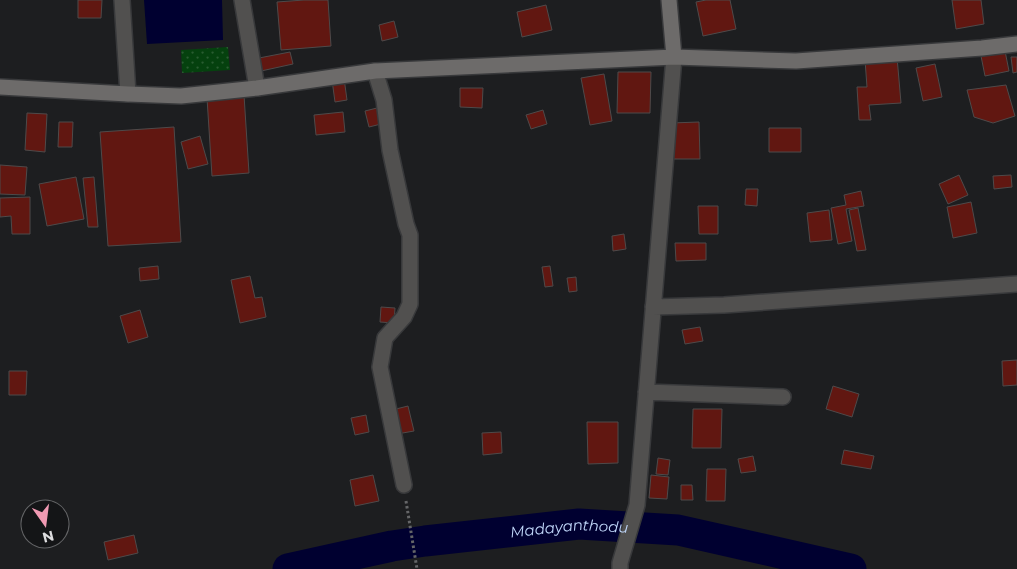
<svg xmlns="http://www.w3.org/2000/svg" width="1017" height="569" font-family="Montserrat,sans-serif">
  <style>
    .grass { fill: url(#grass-dots) }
    .water { fill: #000030 }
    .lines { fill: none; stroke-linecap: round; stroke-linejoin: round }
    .river { stroke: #000030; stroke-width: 31 }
    .building { fill: #611711; stroke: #4e4a4a }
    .street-casing { stroke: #38393b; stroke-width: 18 }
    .secondary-casing { stroke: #38393b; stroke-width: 18 }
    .path { stroke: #656668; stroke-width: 3; stroke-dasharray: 2.5 2.5; stroke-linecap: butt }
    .street { stroke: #51504f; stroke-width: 15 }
    .secondary { stroke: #6d6b6a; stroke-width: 15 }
    .labels { text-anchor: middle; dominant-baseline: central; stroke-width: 4; stroke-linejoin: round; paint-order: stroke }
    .water-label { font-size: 15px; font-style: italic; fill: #bfd6f9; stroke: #141517 }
  </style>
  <defs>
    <pattern id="grass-dots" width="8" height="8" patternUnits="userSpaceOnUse" patternTransform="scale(1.25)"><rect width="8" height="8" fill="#05410e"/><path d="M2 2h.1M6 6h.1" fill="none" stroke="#295c31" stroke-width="1.8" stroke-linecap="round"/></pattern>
  </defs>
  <rect width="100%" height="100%" fill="#1d1e20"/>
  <path class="grass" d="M 228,47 L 230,70 L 182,73 L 181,50 Z"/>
  <path class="water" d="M 144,0 L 222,0 L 223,40 L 147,44 Z"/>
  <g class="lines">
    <path class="river" id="s1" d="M 288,569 L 392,546 L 425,541 L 579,524 L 678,530 L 851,569"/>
  </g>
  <path class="building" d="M 78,0 L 102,0 L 101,18 L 78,18 Z
    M 304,0 L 328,0 L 331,46 L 281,50 L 277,2 Z
    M 706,0 L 730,0 L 736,29 L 703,36 L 696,2 Z
    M 952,0 L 981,0 L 984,24 L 956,29 Z
    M 546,5 L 552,30 L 522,37 L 517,12 Z
    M 394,21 L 398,37 L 382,41 L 379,25 Z
    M 1004,46 L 1009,71 L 985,76 L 980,51 Z
    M 290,52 L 293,64 L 261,71 L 259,58 Z
    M 897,57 L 901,103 L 869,105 L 871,120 L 859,120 L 857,87 L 867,87 L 865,60 Z
    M 1011,57 L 1017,57 L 1017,72 L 1013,73 Z
    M 935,64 L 942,97 L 923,101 L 916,68 Z
    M 618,72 L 651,72 L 650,113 L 617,113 Z
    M 604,74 L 612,121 L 590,125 L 581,78 Z
    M 344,78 L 347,100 L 335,102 L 332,80 Z
    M 1006,85 L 1015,116 L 993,123 L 974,117 L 967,90 Z
    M 460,88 L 483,88 L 482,108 L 460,107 Z
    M 244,95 L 249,173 L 212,176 L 207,98 Z
    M 381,107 L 385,123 L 369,127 L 365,111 Z
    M 543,110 L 547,124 L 531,129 L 526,115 Z
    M 343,112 L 345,132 L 316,135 L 314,115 Z
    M 27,113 L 47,114 L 45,152 L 25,150 Z
    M 59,122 L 73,122 L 72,147 L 58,147 Z
    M 699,122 L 700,159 L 672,159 L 671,123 Z
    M 174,127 L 181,242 L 108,246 L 100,132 Z
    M 769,128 L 801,128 L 801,152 L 769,152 Z
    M 200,136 L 208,164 L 188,169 L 181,142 Z
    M 0,165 L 27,167 L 25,195 L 0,194 Z
    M 959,175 L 968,195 L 948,204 L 939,184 Z
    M 1011,175 L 1012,187 L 994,189 L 993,176 Z
    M 76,177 L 84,219 L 47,226 L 39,184 Z
    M 94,177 L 98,227 L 88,227 L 83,178 Z
    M 746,189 L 758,189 L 757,206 L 745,205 Z
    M 861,191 L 864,206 L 846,209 L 852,241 L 838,244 L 831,208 L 846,205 L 844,195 Z
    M 30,197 L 30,234 L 12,234 L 11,216 L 0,217 L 0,198 Z
    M 971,202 L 977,233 L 953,238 L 947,207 Z
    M 698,206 L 718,206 L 718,234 L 699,234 Z
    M 858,208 L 866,250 L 857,251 L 849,210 Z
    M 829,210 L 832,240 L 810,242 L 807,213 Z
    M 624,234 L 626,249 L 613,251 L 612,236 Z
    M 675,243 L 706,243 L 706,260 L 676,261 Z
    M 158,266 L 159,279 L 140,281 L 139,268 Z
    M 550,266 L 553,286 L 545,287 L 542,267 Z
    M 250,276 L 255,298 L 262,297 L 266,317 L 240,323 L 231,280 Z
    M 576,277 L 577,291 L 569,292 L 567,278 Z
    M 381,307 L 395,308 L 394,323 L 380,322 Z
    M 140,310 L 148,337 L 128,343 L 120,316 Z
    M 700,327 L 703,341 L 685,344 L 682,330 Z
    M 1017,360 L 1017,385 L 1003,386 L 1002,361 Z
    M 9,371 L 27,371 L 26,395 L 9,395 Z
    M 833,386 L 859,394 L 852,417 L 826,409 Z
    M 408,406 L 414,431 L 397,434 L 392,410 Z
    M 693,409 L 722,409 L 721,448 L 692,448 Z
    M 366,415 L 369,432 L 355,435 L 351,418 Z
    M 587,422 L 618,422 L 618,463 L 588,464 Z
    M 501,432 L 502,453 L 483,455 L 482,433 Z
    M 844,450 L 874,456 L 871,469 L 841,464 Z
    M 753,456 L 756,471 L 741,473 L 738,459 Z
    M 658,458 L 670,460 L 668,475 L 656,474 Z
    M 707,469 L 726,469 L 725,501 L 706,501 Z
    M 373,475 L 379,501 L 355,506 L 350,480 Z
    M 651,475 L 669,477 L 667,499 L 649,498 Z
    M 681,485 L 692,485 L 693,500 L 681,500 Z
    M 134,535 L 138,553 L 108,560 L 104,542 Z"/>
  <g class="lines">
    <defs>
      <path id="street" d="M 122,0 L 128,94
        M 242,0 L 257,88
        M 375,71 L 384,100 L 390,150 L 406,224 L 410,235 L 410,304 L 404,317 L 385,338 L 380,367 L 404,485
        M 653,307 L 724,305 L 1017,284
        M 646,392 L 783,397
        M 620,569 L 620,563 L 637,505 L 674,57"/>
      <path id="secondary" d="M 669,0 L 674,57
        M 0,87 L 128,94 L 181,96 L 257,88 L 375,71 L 674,57 L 796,61 L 982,48 L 1017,44"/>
    </defs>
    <use href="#street" class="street-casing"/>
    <use href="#secondary" class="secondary-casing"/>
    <path class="path" d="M 406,501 L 417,569"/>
    <use href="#street" class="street"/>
    <use href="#secondary" class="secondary"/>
  </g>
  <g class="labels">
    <g class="water-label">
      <text stroke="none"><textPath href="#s1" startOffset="285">Madayanthodu</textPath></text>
    </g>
  </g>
  <g transform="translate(45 524) rotate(166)"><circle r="24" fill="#141517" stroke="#646567"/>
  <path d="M0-4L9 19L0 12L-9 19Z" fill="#f19ab3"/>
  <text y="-8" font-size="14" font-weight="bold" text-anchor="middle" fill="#dddddf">N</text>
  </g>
</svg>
